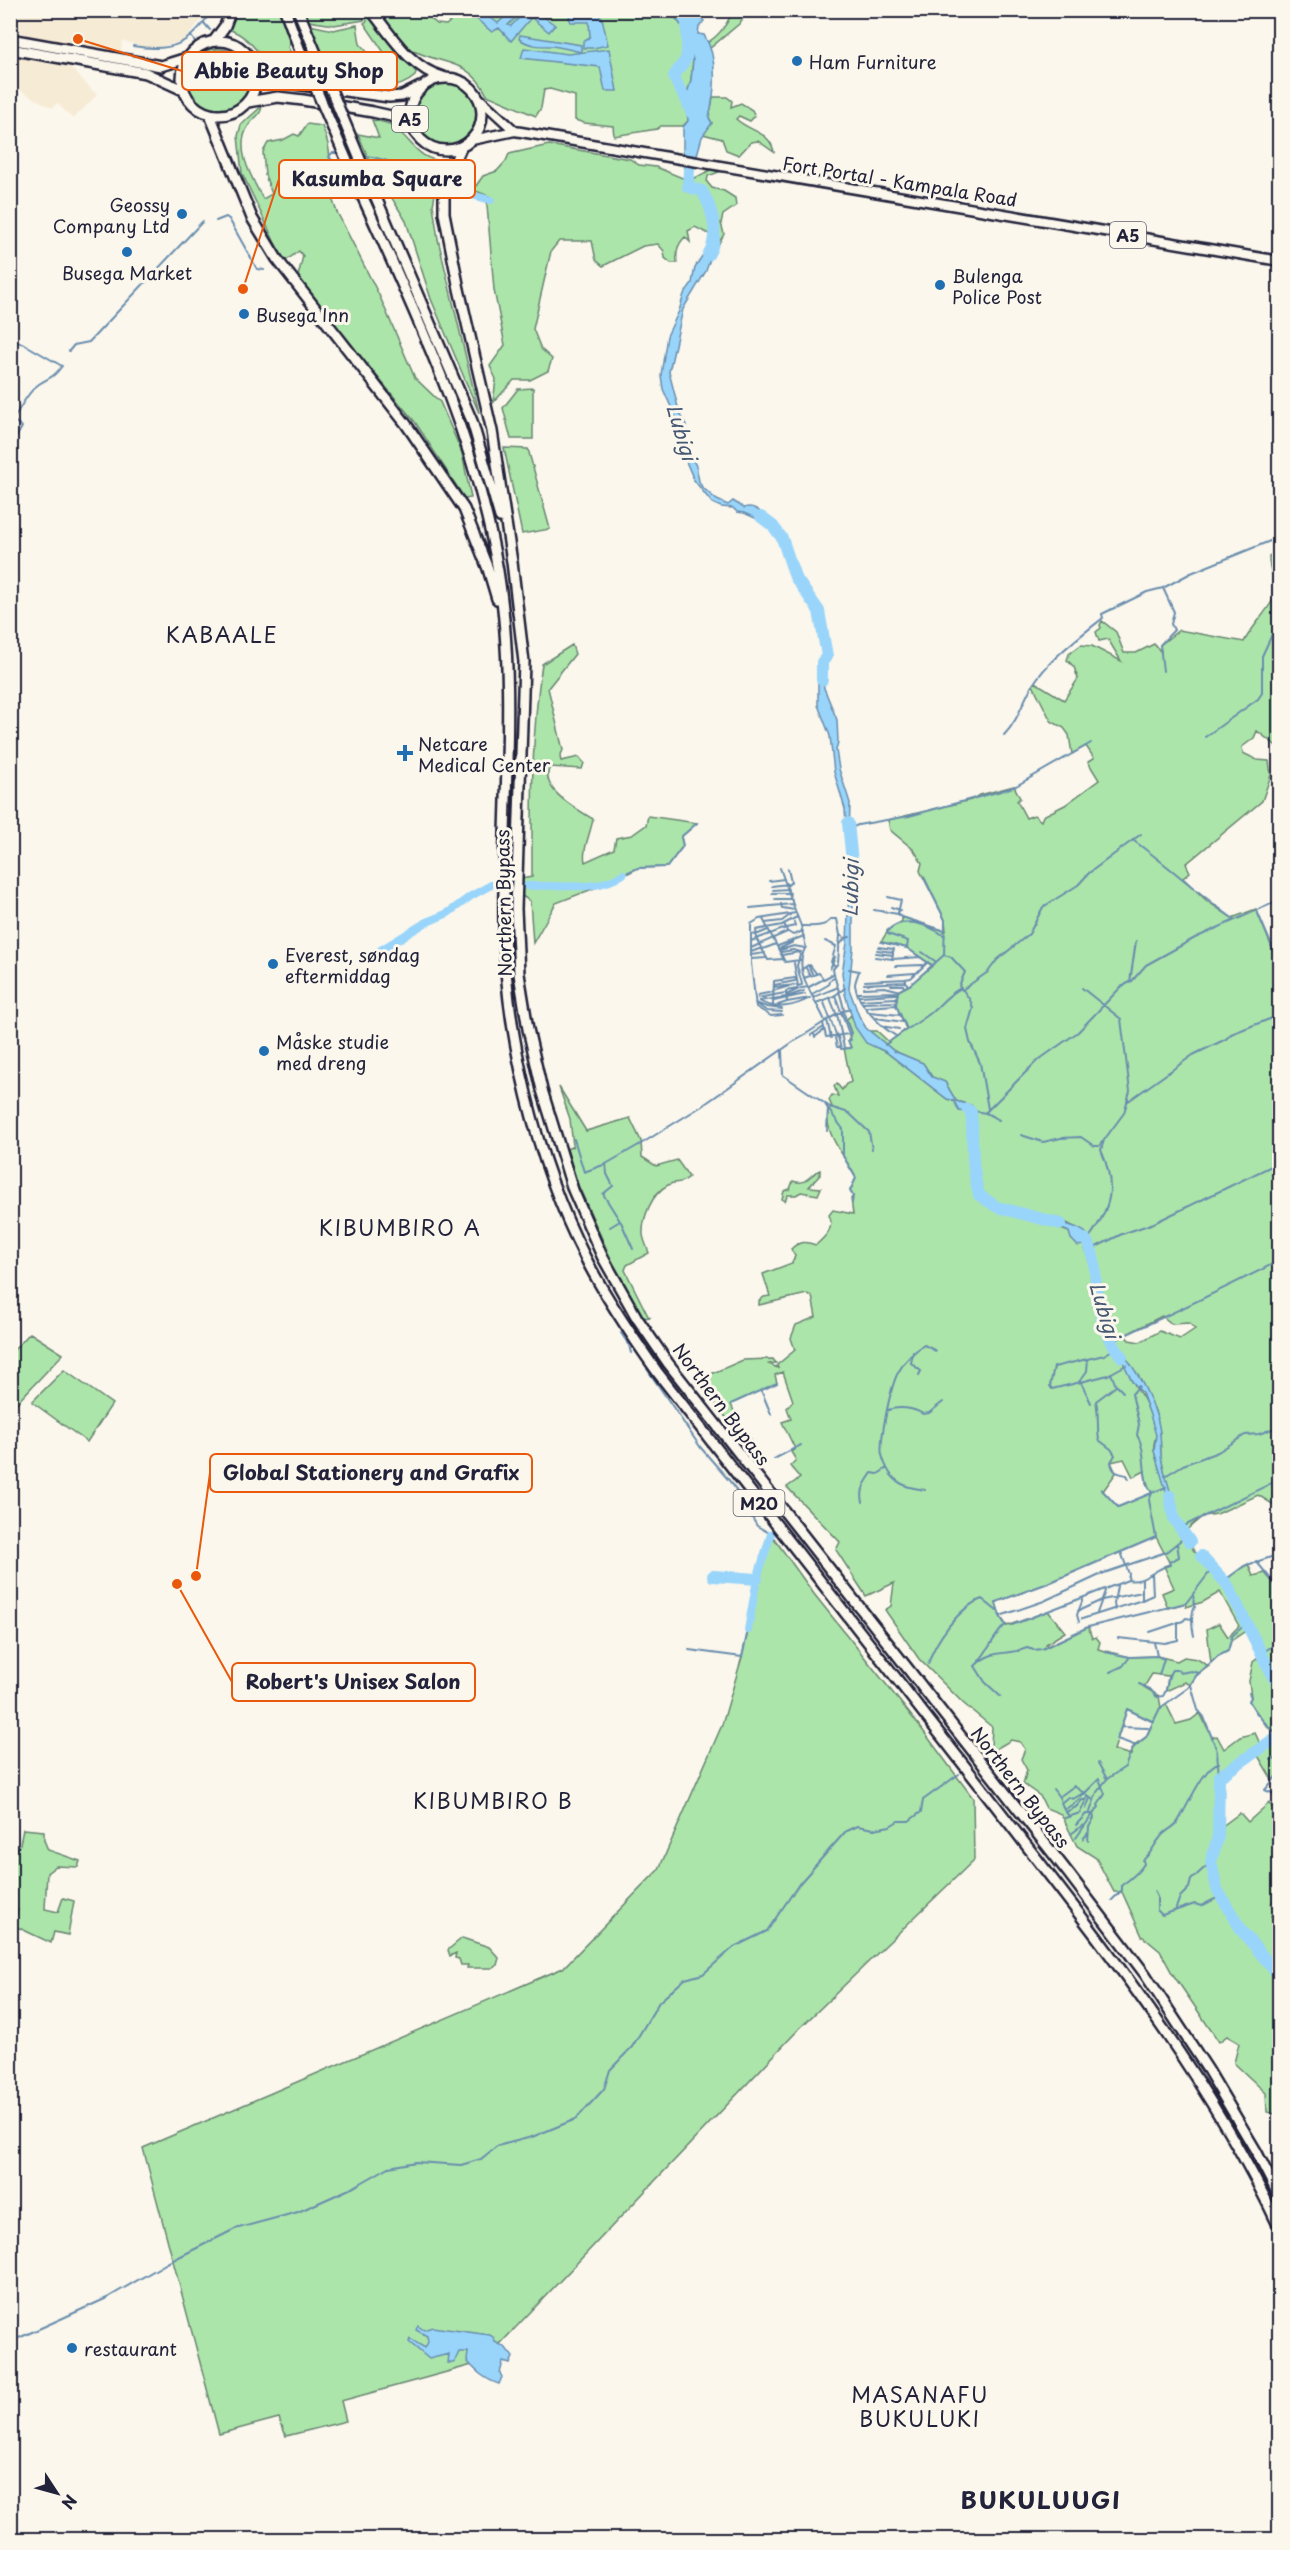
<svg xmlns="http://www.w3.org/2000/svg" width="1290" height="2550" font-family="'Playpen Sans',sans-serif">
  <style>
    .built { fill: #f6ebd5 }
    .green { fill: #ace5a9; stroke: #678472; stroke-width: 1.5; fill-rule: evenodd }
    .water { fill: #99d5fa; stroke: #698dae; stroke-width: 1.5 }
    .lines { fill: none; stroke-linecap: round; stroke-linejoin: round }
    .stream { stroke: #698dae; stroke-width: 2 }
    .canal { stroke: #99d5fa; stroke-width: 8 }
    .river { stroke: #99d5fa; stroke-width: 12 }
    .primary-casing { stroke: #22223b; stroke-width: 13 }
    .highway-casing { stroke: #22223b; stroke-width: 14 }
    .primary { stroke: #fbf7ec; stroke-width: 8 }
    .highway { stroke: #fbf7ec; stroke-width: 9 }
    .highway-bridge-casing { stroke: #22223b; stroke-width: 14; stroke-linecap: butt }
    .highway-bridge { stroke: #fbf7ec; stroke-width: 9 }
    .poi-dot { fill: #1f6fb2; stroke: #fbf7ec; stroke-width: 2 }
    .labels { text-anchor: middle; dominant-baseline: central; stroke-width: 6; stroke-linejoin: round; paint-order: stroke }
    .shield { fill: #fbf7ec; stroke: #636270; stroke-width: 1.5 }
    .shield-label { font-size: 16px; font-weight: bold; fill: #22223b }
    .poi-label { font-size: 18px; fill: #22223b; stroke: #fbf7ec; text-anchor: start }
    .street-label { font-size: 18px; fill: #22223b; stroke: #fbf7ec }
    .water-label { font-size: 20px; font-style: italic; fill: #465874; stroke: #fbf7ec }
    .quarter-label { font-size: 21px; letter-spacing: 1.5px; fill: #22223b; stroke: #fbf7ec }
    .district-label { font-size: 24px; font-weight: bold; letter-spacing: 1.5px; fill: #22223b; stroke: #fbf7ec }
    .leader { fill: none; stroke: #e8590c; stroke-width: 2 }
    .callout-dot { fill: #e8590c; stroke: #fbf7ec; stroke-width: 2 }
    .callout { fill: #fbf7ec; stroke: #e8590c; stroke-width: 2 }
    .callout-label { font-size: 20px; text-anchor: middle; font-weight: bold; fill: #22223b }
  </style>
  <rect width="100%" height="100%" fill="#fbf7ec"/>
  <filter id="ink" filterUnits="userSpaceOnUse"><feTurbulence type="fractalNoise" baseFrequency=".0167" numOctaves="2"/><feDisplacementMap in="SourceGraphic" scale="12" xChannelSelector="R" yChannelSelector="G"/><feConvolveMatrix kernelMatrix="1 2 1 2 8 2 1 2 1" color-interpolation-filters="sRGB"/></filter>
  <g filter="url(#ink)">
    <path class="built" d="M 209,10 L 184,41 L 152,49 L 122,41 L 121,52 L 11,33 L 11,11 Z
      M 10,56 L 70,67 L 97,95 L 73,119 L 57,103 L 52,108 L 11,85 Z"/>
    <path class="green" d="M 238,11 L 279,11 L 291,42 L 288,47 L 302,77 L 269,70 L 269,65 C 256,50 247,35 228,29 Z
      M 304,11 L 365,11 L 416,72 L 415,76 C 394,96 359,85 333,81 L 310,25 L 333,30 L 357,25 L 360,44 L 379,65 L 381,72 L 389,74 L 394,67 L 364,23 L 367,21 L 364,14 L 364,20 L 334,25 L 308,21 Z
      M 376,11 L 422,11 L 437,24 L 446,25 L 453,19 L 457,11 L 499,11 L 501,14 L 501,11 L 670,11 L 685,30 L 693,60 L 691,80 L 686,97 L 688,121 L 683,126 L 661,126 L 657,129 L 614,136 L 613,126 L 584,123 L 575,120 L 575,96 L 550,89 L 544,90 L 541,108 L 536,116 L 487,95 C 468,57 442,66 410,49 C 397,42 386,22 376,11 Z
      M 732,11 L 742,11 L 744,17 L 739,24 L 709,49 L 708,42 C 719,36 729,22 732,11 Z
      M186 81a32 32 0 1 1 64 0a32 32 0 1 1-64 0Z
      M412 113a32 32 0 1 1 64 0a32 32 0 1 1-64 0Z
      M 713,97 L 727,97 L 732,101 L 731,107 L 741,103 L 752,110 L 755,116 L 750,121 L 739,116 L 736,119 C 750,132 770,131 774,152 L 758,141 L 751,142 L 739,155 L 726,150 L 722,139 L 703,134 L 712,123 L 709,118 Z
      M 262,106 C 261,116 254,117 249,125 C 233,148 252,178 263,199 L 272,194 L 265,175 L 263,152 L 268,143 L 283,140 L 294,134 L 299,136 L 307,124 L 322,126 C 329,143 334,163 325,179 L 337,212 L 380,297 L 415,378 L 440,402 L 462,453 L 471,498 L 465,499 L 415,422 L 297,280 L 303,256 L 299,251 L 284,262 L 242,173 L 238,136 L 241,125 Z
      M 372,120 C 378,121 386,122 391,125 C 415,141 413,159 447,162 L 438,178 L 433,205 L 438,239 L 479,413 L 431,299 L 406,221 L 371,164 L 358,134 L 379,138 Z
      M 549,145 L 630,159 L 639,165 L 656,167 L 685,179 L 688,186 L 691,180 L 712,169 L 719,172 L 708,176 L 707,182 L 712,188 L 724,191 L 735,198 L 736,206 L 723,215 L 721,223 L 724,234 L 719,243 L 711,235 L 695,227 L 688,231 L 690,242 L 685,237 C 677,245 676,252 677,263 L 671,263 L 665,258 L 664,251 L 658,244 L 643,246 L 603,266 L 596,260 L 592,241 L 559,241 L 551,251 L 533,329 L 541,349 L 552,359 L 548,371 L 530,380 L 514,380 L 493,403 L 496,379 L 490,366 L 505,345 L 494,290 L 487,205 L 489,196 L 473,190 L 483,176 L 497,171 L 506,161 L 509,154 Z
      M 533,388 L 533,439 L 511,439 L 503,408 L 518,389 Z
      M 504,448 L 528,449 L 550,529 L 522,534 Z
      M 1279,550 L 1279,748 L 1257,731 L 1254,738 L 1242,747 L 1243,753 L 1257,760 L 1269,761 L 1271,775 L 1262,801 L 1186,864 L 1190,872 L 1183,878 L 1207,901 L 1232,918 L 1256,909 L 1279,965 L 1280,1455 L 1274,1460 L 1279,1471 L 1279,1508 L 1258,1495 L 1217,1514 L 1203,1516 L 1184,1532 L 1183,1531 L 1194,1551 L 1223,1581 L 1248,1564 L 1253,1576 L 1265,1573 L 1279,1590 L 1279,1772 L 1273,1781 L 1257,1754 L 1260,1750 L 1219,1777 L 1218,1829 L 1240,1813 L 1248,1822 L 1269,1803 L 1274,1810 L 1278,1807 L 1279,1810 L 1279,1891 L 1271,1904 L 1274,1910 L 1271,1916 L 1280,1928 L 1280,1983 L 1277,1989 L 1280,1992 L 1279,2115 L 1267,2112 L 1266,2093 L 1234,2063 L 1239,2043 L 1227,2036 L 1219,2042 L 1172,1973 L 1160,1951 L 1142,1936 L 1122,1892 L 1114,1892 L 1096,1858 L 1077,1846 L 1061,1814 L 1046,1808 L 1040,1796 L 1023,1784 L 1027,1770 L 1021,1759 L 1025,1749 L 1020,1742 L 1011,1740 L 994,1750 L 991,1746 L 992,1727 L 964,1704 L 919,1659 L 885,1610 L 891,1606 L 894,1583 L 866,1596 L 836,1550 L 840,1542 L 787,1487 L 800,1478 L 790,1466 L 796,1460 L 791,1452 L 795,1449 L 782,1422 L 791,1419 L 787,1408 L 793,1401 L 783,1372 L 775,1375 L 777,1383 L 731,1404 L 738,1421 L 752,1441 L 746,1443 L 697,1380 L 743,1360 L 773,1359 L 776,1363 L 769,1364 L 778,1368 L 777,1365 L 795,1350 L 791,1338 L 796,1325 L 816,1317 L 812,1296 L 807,1294 L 759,1305 L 759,1301 L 764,1297 L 770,1296 L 763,1274 L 792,1263 L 795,1256 L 791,1249 C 799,1241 806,1241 816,1245 C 825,1237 835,1228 829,1215 L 833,1210 L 853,1214 L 851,1199 L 853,1196 L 850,1191 L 856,1178 C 845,1154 824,1137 828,1109 L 832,1107 L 829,1100 L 832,1095 L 838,1096 L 834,1086 L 837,1084 L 842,1090 L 846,1084 L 851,1082 L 844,1048 L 851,1048 L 848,1040 L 851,1033 L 846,1020 L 851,1015 C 857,1031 869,1046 886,1052 L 947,1099 C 959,1102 968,1111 971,1123 L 966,1104 L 956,1101 L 945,1082 L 932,1077 L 923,1063 L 894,1051 L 869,1031 L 877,1031 L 889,1042 L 906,1029 L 896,1005 L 898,991 L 911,984 L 932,966 L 907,948 L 881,942 C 889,928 890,929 902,921 L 902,917 L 946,931 L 945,920 L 920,871 L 922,863 L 914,850 L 890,830 L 888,820 L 971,800 L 980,795 L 1014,786 L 1020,798 L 1017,801 L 1026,818 L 1034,815 L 1041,821 L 1043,816 L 1065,805 L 1099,780 L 1088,762 L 1094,758 L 1086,746 L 1072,754 L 1069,735 L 1064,728 L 1051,721 L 1033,685 L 1035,682 L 1064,700 L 1078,679 L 1074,667 L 1067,660 L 1069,654 L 1081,645 L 1092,646 L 1121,661 L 1108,639 L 1099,641 L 1096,632 L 1101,628 L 1100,625 L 1102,621 L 1116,632 L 1124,653 L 1136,653 L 1154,644 L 1161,652 L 1160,645 L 1179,630 L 1244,642 C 1250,629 1275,602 1276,593 C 1277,577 1268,573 1269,556 ZM 1051,1220 L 1065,1222 L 1078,1229 L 1093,1249 L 1092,1253 L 1087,1253 L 1083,1245 L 1076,1244 L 1069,1232 L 1049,1225 ZM 1097,1300 L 1115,1345 L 1138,1375 L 1155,1411 L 1160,1433 L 1161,1458 L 1173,1507 L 1168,1504 C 1168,1485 1157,1468 1154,1449 C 1153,1444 1155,1441 1156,1435 C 1156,1426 1149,1412 1146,1404 C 1142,1394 1132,1385 1131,1375 L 1110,1338 L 1097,1307 L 1093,1305 ZM 1162,1316 L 1172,1324 L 1189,1323 L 1195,1329 L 1180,1339 L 1160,1331 L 1140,1342 L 1129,1340 L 1125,1335 ZM 1124,1459 L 1133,1477 L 1145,1471 L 1146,1483 L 1152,1493 L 1118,1507 L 1103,1491 L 1116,1473 L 1111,1462 ZM 1156,1537 L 1170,1564 L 1164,1566 L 1174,1588 L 1162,1593 L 1168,1608 L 1185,1603 L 1186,1607 L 1203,1602 L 1220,1592 L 1239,1626 L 1228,1637 L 1219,1623 L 1207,1629 L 1211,1663 L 1218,1656 L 1228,1651 L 1231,1641 L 1247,1630 L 1258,1658 L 1253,1662 L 1249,1681 L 1251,1697 L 1249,1701 L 1267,1727 L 1279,1735 L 1262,1748 L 1255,1733 L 1240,1737 L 1224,1749 L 1217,1736 L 1212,1737 L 1200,1713 L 1191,1720 L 1176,1724 L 1166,1704 L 1161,1708 L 1159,1696 L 1144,1687 L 1152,1674 L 1168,1676 L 1166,1691 L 1185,1682 L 1191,1685 L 1196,1676 L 1209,1666 L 1197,1659 L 1184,1657 L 1177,1661 L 1157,1656 L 1130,1657 L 1098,1649 L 1100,1642 L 1096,1637 L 1092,1638 L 1088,1627 L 1047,1646 L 1046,1644 L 1065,1632 L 1048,1611 L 1007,1626 L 1000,1616 L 996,1603 L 999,1601 L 1051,1582 ZM 1127,1709 L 1153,1722 L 1146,1737 L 1134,1745 L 1131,1755 L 1114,1750 Z
      M 572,645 L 575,654 L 548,688 L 563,750 L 560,757 L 561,761 L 579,757 L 584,763 L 582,769 L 550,767 C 538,789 577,809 593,819 C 591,832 582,850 585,862 L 614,849 L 616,838 L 632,835 L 646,825 L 648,816 L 697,823 L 681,837 L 683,846 L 667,867 L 638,868 L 613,881 L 556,903 L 533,943 L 530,901 L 519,894 L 515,880 L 532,877 C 532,806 531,735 542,664 Z
      M 559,1087 L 586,1131 L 630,1118 L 641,1141 L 642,1157 L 656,1166 L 677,1160 L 689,1177 C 679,1186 677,1180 668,1185 C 652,1193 642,1218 643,1235 C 644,1241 647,1247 649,1253 L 627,1265 L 625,1270 L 648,1316 L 651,1317 L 643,1318 L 629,1299 L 578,1185 L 567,1149 L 573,1146 L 570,1119 Z
      M 820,1170 L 820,1175 L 809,1187 L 821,1188 L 818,1195 L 801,1192 L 796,1195 L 788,1195 L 785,1201 L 782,1199 L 784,1191 L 790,1189 L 793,1181 C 807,1186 808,1175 820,1170 Z
      M 30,1333 L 63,1354 L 11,1409 L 11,1353 Z
      M 64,1370 L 112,1404 L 87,1442 L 32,1402 Z
      M 771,1534 L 814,1594 L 921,1728 L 973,1798 L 974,1860 L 800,2028 L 483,2362 L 341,2401 L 346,2421 L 286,2436 L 279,2418 L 219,2434 L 143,2148 L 563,1968 L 659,1869 L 722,1725 L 742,1657 Z
      M 23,1829 L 44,1831 L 44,1840 L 48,1850 L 80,1861 L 78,1867 L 56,1866 L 47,1873 L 45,1909 L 58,1912 L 63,1898 L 74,1901 L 68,1935 L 54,1932 L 51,1943 L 13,1925 L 18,1910 L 11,1906 L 11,1860 L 20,1844 Z
      M 462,1938 L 489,1947 L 499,1958 L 497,1965 L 493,1968 L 467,1968 L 468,1965 L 461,1965 L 459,1959 L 455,1958 L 456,1953 L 450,1956 L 448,1950 Z"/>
    <path class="water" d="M 475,11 L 480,11 L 498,23 L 511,11 L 536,11 L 555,25 L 549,32 L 523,11 L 508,25 L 511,26 L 523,14 L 530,19 L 511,41 L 499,28 L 492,32 L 474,17 Z
      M 586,11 L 597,11 L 602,18 L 608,45 L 593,48 L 583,48 L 583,41 L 590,37 L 589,22 L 571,22 L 569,18 L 570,14 Z
      M 670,11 L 690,11 L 704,21 L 699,27 L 698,34 L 704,35 C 719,58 715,92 709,118 L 712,123 L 702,137 L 688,187 L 683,165 L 683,127 L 688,121 L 686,97 L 691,80 L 693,60 L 685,30 Z
      M 520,35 L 581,45 L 581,52 C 571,50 561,47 552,46 C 539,46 530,46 519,39 Z
      M 524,48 L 568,54 L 609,49 L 617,91 L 605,91 L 600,67 L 521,58 Z
      M 713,239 L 719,243 L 712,253 L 706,271 L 683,309 L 669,372 L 679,411 L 686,425 L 685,444 L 696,466 L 699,481 L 702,487 L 717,500 L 728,505 L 733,501 L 744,508 C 757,503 764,517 773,526 L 744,513 L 737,512 L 733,508 L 721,507 L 712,503 L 694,480 L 681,450 L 680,427 L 663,389 L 661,375 L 667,336 L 679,311 L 684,294 L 692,283 L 695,267 Z
      M 822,664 L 824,688 L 837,720 L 838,742 L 836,750 L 839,769 L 850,803 L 849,839 L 847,839 L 845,809 L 834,772 L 830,736 L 818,705 L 818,668 Z
      M 850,858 L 855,868 L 856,881 L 853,903 L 853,948 L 849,989 L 859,1016 L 866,1028 L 894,1051 L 923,1063 L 932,1077 L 945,1082 L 956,1101 L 971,1105 L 975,1110 L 972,1123 L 966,1112 L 959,1111 L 954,1101 L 947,1099 L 886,1052 L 866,1043 L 855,1027 L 845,994 L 842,973 L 847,943 Z
      M 1051,1220 C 1063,1224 1087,1226 1092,1242 C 1094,1248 1092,1254 1093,1261 L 1088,1259 L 1087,1248 L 1083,1245 L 1078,1246 L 1071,1239 L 1069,1232 L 1045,1221 Z
      M 1115,1345 C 1134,1363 1158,1407 1160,1434 C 1161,1443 1160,1453 1162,1462 C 1165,1478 1174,1495 1172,1511 L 1154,1451 L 1156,1435 L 1150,1415 L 1142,1393 L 1132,1381 Z
      M 418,2326 L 424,2330 L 432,2327 L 490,2335 L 494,2338 L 495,2342 L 505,2347 L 513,2357 L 510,2364 L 503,2362 L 500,2373 L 502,2377 L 499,2384 C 484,2379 477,2372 467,2361 L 468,2352 L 459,2352 L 454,2363 L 448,2363 L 449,2354 L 429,2359 L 409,2342 L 410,2339 L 425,2348 L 428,2342 L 427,2336 L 416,2330 Z"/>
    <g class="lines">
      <path class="stream" d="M 221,10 L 222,11
        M 204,23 L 210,30
        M 191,36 L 195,42
        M 133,46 C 172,53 191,44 212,10
        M 361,155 C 389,159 411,168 433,185
        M 333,166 L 333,161 L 329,157 L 332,153 L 341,153
        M 216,221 L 226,217 L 229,219 L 257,269 L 264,270
        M 10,340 L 24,344 L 62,366 C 53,378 50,377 39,384 C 28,392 20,408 13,420 L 22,427 L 10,448
        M 69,351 L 74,345 L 89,342 L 203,221
        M 1163,671 L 1160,645 L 1174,630 L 1171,624 L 1174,612 L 1163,588
        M 1004,735 C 1018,721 1022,703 1032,686 C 1048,660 1079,637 1103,618 L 1102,614 L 1147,592 L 1163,588 L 1191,573 L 1280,537
        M 1205,737 L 1258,699 L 1262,693 L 1262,656 L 1276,626
        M 1276,746 L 1280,744
        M 848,829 L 858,825 L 909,816 L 1001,791 L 1016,786 L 1091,743
        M 1134,841 C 1169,866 1200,895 1235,920
        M 780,868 L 796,913
        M 788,869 L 791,882 L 788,885
        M 623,874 L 638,868 L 667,867 L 683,846 L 681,837 L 697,823
        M 924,877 L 945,920 L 944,955 L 951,957 L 965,972 L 959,986 L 962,990 L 988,972 L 997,960 L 1029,934 L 1043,907 L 1078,885 L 1089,873 L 1141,834
        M 769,881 L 784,879
        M 772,886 L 787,884
        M 773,890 L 788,889
        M 772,893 L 790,893
        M 888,897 L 901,900 L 898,913
        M 775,899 L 792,899
        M 781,904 L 782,908 L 795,910
        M 891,907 L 900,910
        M 750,908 L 792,904
        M 874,910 L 898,914 L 902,918
        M 1257,911 L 1280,965
        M 902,917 L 945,931
        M 763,919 L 785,962 L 800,960
        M 765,923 L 782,921 L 790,915
        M 788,932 L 793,935 L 803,931
        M 751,934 L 756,935 L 768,930
        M 840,935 L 838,963 L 833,969 C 835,984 842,995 844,1011
        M 751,941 L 786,928 L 784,924
        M 825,941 L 836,946
        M 881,942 L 907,948 L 932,965
        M 778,946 L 804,936
        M 839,946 L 845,938 L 850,937
        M 878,947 L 894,949 L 893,952
        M 751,948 L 787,932 L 786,928 L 795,926 L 794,922
        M 907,948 L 908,941 L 888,934 L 887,931 C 903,915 927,924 945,936
        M 763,949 L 776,944
        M 779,949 L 793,942 L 793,940
        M 780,950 L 794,946 L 805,948
        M 877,950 L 893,952 L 893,954
        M 751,952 L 762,948
        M 781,952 L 793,950 L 801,952
        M 922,952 L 935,961
        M 876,953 L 893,955 L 892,959
        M 751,955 L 765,953
        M 782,955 L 799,952 L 800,955
        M 875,957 L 893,959 L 920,957
        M 751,959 L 766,958
        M 783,959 L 768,960 L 757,940 L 756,930 L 782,925 L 797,917
        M 794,963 L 798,986 L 802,985
        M 810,965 L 816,973
        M 834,965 L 831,962 L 836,946
        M 896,966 L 923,965
        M 806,968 L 810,975
        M 830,969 L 835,957
        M 849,969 L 859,971 C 858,975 855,981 855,985 C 857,1004 881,1027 896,1036
        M 801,970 L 808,965 L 812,973
        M 888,975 L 915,973
        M 804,978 L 819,973 L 823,978
        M 905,979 L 911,978 L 928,962
        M 865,981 L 905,979 L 906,981
        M 1130,982 L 1136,941
        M 802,984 L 797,966 L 800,955 L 803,954
        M 864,984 L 906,982 L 907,984
        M 774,985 L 795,981
        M 891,985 L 903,985 L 904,987
        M 774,987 L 797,985
        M 809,987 L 833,974
        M 864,988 L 885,987 L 897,990
        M 1082,988 L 1121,1019 L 1130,1091 L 1124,1113 L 1104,1140 L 1101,1150 C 1117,1186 1111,1208 1089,1238
        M 963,990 L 970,1000 L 973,1008 L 967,1029 L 970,1042 L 980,1063 L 988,1109
        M 773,991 L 793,985
        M 804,991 L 786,997 L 759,1001 C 775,1010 794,1007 810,998
        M 858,993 L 897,992
        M 812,994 L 828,985 L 829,981 L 834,978
        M 786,995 L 799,989
        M 860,996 L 896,994
        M 758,997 L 758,995 L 773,992
        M 814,997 L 836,988
        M 758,998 L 785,993
        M 830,998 L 838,1018 L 844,1048
        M 823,1000 L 837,1037
        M 860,1000 L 896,998
        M 774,1001 L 805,994
        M 787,1002 L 810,998
        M 755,1003 L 767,1007 L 782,1009
        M 816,1003 L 834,996 L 845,988
        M 863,1003 L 896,1002
        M 756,1004 L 767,1011 L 782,1012
        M 773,1005 L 774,981 L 795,978 L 797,981
        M 778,1005 L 787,1002 L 786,991 L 808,987
        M 866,1007 L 896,1005
        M 870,1012 L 900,1015
        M 782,1015 L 771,1016 L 756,1007 L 751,963 L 751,924 L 759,919 L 796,913 L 801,926
        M 876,1018 L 903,1022
        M 827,1020 L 831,1038
        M 825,1021 C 816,999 791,970 806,947 L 801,926 C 811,926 825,928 831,919 L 837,919 L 840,935 L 845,938
        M 823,1023 L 826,1037 L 849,1034 L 835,995
        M 881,1026 L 899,1029
        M 907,1029 L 896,1005 L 898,991 L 911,984 L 944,955
        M 814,1034 L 815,1037 L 824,1030
        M 811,1035 L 824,1027
        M 838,1037 L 841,1049 L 851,1048 L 848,1040 L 851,1040 L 849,1034 L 851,1033 L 843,1011
        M 835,1038 L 837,1047 L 840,1047
        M 885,1045 C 900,1033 917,1024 932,1012 C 943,1002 946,996 961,988
        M 782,1051 L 783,1075 L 830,1107 L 849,1113 L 869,1132 L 872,1149
        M 1127,1102 L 1193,1055 L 1226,1039 L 1231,1034 L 1280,1015
        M 825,1104 L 828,1109 L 827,1131
        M 828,1109 L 843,1129 L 843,1156 L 856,1178 L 850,1191 L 853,1196 L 852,1203
        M 974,1111 L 986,1113 L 999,1120
        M 985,1113 L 1037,1061 L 1078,1032 L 1121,987 L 1132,981 L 1146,965 L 1195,938 L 1280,900
        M 1021,1135 L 1043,1142 L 1061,1138 L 1081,1137 L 1094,1146 L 1099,1146 L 1102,1142
        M 574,1139 L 584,1172 L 606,1164 L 644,1142 L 702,1106 L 800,1037 C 817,1029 831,1014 850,1009
        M 606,1164 L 607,1174 L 613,1186 L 603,1194 L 620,1221 L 610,1227
        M 621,1222 L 633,1249
        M 1092,1249 L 1122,1234 L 1154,1223 L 1280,1162
        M 621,1333 L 629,1345 L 631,1353
        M 1113,1341 C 1169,1314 1225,1289 1280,1260
        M 913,1352 L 911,1363 L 921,1371 L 919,1375
        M 647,1369 L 701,1448 L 733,1485 L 757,1526 L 771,1534
        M 1111,1373 L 1116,1386 L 1096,1401 C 1099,1414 1097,1427 1099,1440 L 1111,1449 L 1115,1455 L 1111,1462 C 1113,1473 1117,1473 1127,1475 L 1129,1479
        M 1079,1382 L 1087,1371 L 1088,1359
        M 1081,1382 L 1052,1389 L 1050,1386 L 1054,1367 L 1104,1355 L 1116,1348
        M 1117,1386 L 1123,1392
        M 761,1390 L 771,1414
        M 1091,1403 L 1081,1382 L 1108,1375 L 1126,1365
        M 731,1404 L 777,1383
        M 888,1410 C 899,1406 913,1408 923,1414 L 929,1413 L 943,1402
        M 774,1459 L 801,1445
        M 1165,1476 L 1183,1465 L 1218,1452 L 1245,1435 L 1259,1434 L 1280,1426
        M 1101,1489 L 1118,1507 L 1166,1487
        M 925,1490 C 914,1488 903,1487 895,1479 C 889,1474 884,1463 882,1455 C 879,1442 891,1383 899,1371 C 905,1360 913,1352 924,1345 L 936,1351
        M 863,1502 C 860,1490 865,1483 872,1473 L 878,1474 L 887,1468
        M 1180,1528 L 1280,1479
        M 1121,1552 L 1129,1574 L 1128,1580
        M 1256,1561 L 1280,1590
        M 1224,1581 L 1244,1566 L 1280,1554
        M 1193,1595 L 1195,1607 C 1190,1615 1192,1627 1194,1636
        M 1142,1600 L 1153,1595 L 1152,1574
        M 1115,1610 L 1114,1603 L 1117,1586
        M 1078,1611 L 1102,1600 L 1142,1592
        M 1097,1613 L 1105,1591
        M 1000,1616 L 1044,1601 L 1104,1573 L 1166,1552 L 1186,1536
        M 1082,1619 L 1142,1600 L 1142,1580
        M 1079,1622 L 1077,1615 L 1083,1599
        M 1012,1625 L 1128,1580 C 1144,1584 1155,1568 1170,1565 L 1169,1562 L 1179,1557 L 1177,1543
        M 1006,1626 L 1000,1616 L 996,1603 L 999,1601 L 1051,1582 L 1156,1537 L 1149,1500 L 1152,1493 C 1140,1476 1148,1453 1137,1435 L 1139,1424 L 1132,1394 L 1139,1386
        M 1150,1632 L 1183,1621 L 1186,1618 L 1192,1619
        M 1118,1638 L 1165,1643 L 1178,1640 L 1178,1622
        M 689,1650 L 742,1657 L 748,1630
        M 1105,1652 L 1130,1657 L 1157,1656 L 1154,1642
        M 1262,1653 L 1280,1641
        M 1157,1656 L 1164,1659 L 1159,1675
        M 979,1661 C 989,1649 994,1636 1005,1625
        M 928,1664 C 935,1641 959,1607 982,1599 L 997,1611
        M 1110,1672 L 1123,1666 L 1129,1658
        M 1273,1677 L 1280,1671
        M 1139,1684 L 1150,1689 L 1157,1697 L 1163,1696 C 1169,1688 1166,1677 1172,1670 L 1178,1670 L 1180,1673 L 1191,1671 L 1198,1673
        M 1191,1685 L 1198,1710 L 1204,1717 L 1217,1751 L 1219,1777
        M 1249,1693 L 1251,1697 L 1249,1701 C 1257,1716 1266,1726 1280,1735
        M 1000,1696 L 985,1682 L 975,1666 C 992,1648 1008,1656 1027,1648 L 1034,1650 L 1042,1649 L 1088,1627 L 1186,1603 L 1212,1569
        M 1121,1727 L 1148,1728
        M 1134,1745 L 1117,1739 L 1127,1709 L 1154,1722
        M 1271,1760 L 1274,1758 L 1280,1761
        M 1098,1763 L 1107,1779
        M 1280,1772 L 1265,1790 L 1272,1793 L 1278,1799 L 1280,1796
        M 1053,1789 L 1059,1797 L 1074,1786 L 1088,1796
        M 1059,1797 L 1064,1810 L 1070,1817
        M 1062,1802 L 1068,1797 L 1073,1799 L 1085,1792
        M 1086,1809 L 1090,1798
        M 1064,1810 L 1076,1802 L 1099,1779 L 1105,1794 L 1098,1805 L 1099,1807 L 1093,1814 L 1086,1814 L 1076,1825
        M 1066,1812 L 1076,1807 L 1082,1800 L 1085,1800
        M 1090,1812 L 1097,1792 L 1107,1779 L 1125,1767 L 1132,1749 L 1146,1737 L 1160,1708 L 1188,1688 L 1196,1676 L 1218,1656 L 1228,1651 L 1232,1636 L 1246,1624
        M 1065,1818 L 1080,1813 L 1088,1796 L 1093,1800
        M 1071,1834 L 1083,1825
        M 1076,1838 L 1093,1814
        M 1083,1839 L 1088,1833
        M 1088,1841 L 1089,1827 L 1094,1818 L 1093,1814
        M 1154,1891 L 1157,1897 L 1157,1910 L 1162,1915 L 1195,1904 L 1201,1906 L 1217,1898 L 1219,1892
        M 1112,1900 L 1122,1890 L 1122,1885 C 1129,1880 1139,1872 1144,1864 L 1143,1860 C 1152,1853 1153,1846 1160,1838 C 1164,1831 1172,1829 1177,1823 C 1186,1810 1204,1765 1219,1763
        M 1175,1911 L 1180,1897 L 1189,1888 L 1191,1880 L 1211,1862
        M 10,2342 L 107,2298 L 167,2263 L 235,2229 L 298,2212 L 354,2187 L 389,2167 L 416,2162 L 461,2165 L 481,2159 L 497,2146 L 532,2137 L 576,2119 L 604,2089 L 610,2070 L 632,2047 L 659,2002 L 685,1979 L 703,1974 L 734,1947 L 767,1931 L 799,1884 L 846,1831 L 857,1826 L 874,1829 L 890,1826 L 898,1821 L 909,1821 L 921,1812 L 923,1800 L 959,1774"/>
      <path class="canal" d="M 456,191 L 491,200
        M 527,886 C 558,884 597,893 623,874
        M 376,953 L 425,923 L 448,913 L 471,896 L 491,885
        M 748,1630 L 757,1579 L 771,1534"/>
      <path class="river" d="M 687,10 L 687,52 L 686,59 L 674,76 C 677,89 687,96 691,112
        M 689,170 L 688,187 L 702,191 C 713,210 720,236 708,255
        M 761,517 L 773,526 L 782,538 L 795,577 L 819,611 L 827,656 L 822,662 L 822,680
        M 848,823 L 853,872
        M 967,1109 L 971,1112 C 974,1143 970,1164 979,1195 L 997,1207 L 1061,1224
        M 1085,1239 C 1098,1255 1094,1278 1097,1297 C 1099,1316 1110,1343 1122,1357
        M 1170,1496 L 1174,1519 L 1190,1542
        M 1201,1556 L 1227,1584 L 1273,1677 L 1280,1684
        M 713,1576 L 757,1579
        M 1280,1735 L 1219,1777 L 1218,1836 L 1211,1862 L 1217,1889 L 1242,1931 L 1280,1977"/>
      <defs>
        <path id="primary" d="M 480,99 L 515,131
          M 472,140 L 515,131 L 1280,261"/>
        <path id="highway" d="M 371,10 C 391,35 411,69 443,77
          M 10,39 L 161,66 L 187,58
          M182 78a37 37 0 1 1 74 0a37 37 0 1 1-74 0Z
          M 214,41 L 225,26 L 231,10
          M 10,49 L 146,73 L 183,90
          M 256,73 L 295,84 L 389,97 L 402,96 L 420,87
          M410 114a36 36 0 1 1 72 0a36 36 0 1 1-72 0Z
          M 248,102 L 278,97 L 303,100 L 373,112 L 391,116 L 412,127
          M 210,115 L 252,218 L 277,259 L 406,424 L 464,509 L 488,569 L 497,599
          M 461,148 L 444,186 L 444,213 L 459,289 L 492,431 L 512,562 L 524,662 L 516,909 L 519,974 L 528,1029 L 542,1090 L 573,1190 L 602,1256 L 637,1318 L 668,1363 L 1069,1874 L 1145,1974 L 1208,2070 L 1256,2151 L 1280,2198
          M 360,191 C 415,313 476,437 498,571 C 517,688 502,807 504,926 C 505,1033 536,1161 585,1257 C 605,1297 631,1335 658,1373 C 769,1515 880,1658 992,1801 C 1097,1937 1207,2072 1280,2229
          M 374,193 L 472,421 L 500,517"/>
      </defs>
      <use href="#primary" class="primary-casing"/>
      <use href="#highway" class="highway-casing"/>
      <use href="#primary" class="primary"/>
      <use href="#highway" class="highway"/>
      <defs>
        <path id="highway-bridge" d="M 285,10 L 303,59 L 360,191
          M 298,10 L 374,193"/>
      </defs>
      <use href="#highway-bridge" class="highway-bridge-casing"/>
      <use href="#highway-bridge" class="highway-bridge"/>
    </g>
  </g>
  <g class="poi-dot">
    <circle cx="797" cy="61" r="6"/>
    <circle cx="182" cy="214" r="6"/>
    <circle cx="127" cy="252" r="6"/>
    <circle cx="940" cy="285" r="6"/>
    <circle cx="244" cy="314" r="6"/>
    <path d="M402 744h6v6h6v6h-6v6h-6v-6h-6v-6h6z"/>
    <circle cx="273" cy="964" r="6"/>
    <circle cx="264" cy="1051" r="6"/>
    <circle cx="72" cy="2348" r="6"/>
  </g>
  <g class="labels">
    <g class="shield">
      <rect x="392" y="106" width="36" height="26" rx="4.5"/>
      <rect x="1110" y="222" width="36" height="26" rx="4.5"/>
      <rect x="733.5" y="1490" width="51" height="26" rx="4.5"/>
    </g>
    <g class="shield-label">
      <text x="410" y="119">A5</text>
      <text x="1128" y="235">A5</text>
      <text x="759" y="1503">M20</text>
    </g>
    <g class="poi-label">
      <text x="809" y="61">Ham Furniture</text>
      <text x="170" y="204" text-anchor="end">Geossy<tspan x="170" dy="21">Company Ltd</tspan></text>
      <text x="127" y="272" text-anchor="middle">Busega Market</text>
      <text x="952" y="275">Bulenga<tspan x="952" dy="21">Police Post</tspan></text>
      <text x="256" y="314">Busega Inn</text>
      <text x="418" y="743">Netcare<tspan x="418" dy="21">Medical Center</tspan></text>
      <text x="285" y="954">Everest, søndag<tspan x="285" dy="21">eftermiddag</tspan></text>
      <text x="276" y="1041">Måske studie<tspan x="276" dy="21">med dreng</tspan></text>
      <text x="84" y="2348">restaurant</text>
    </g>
    <g class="street-label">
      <text transform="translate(900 181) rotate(9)">Fort Portal - Kampala Road</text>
      <text transform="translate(503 903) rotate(-91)">Northern Bypass</text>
      <text transform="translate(722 1404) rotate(53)">Northern Bypass</text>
      <text transform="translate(1021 1787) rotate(52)">Northern Bypass</text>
    </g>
    <g class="water-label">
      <text transform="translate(682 432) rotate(73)">Lubigi</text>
      <text transform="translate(850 888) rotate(-89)">Lubigi</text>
      <text transform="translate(1105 1310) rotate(73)">Lubigi</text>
    </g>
    <g class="quarter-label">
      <text x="222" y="634">KABAALE</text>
      <text x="400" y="1227">KIBUMBIRO A</text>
      <text x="493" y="1800">KIBUMBIRO B</text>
      <text x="920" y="2394">MASANAFU<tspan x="920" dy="24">BUKULUKI</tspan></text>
    </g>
    <g class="district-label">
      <text x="1041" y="2499">BUKULUUGI</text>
    </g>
  </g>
  <path class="leader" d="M78 39L182 71M243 289L279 179M196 1576L210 1473M177 1584L232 1682"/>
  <g class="callout-dot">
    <circle cx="78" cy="39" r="6"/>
    <circle cx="243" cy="289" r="6"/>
    <circle cx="196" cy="1576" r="6"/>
    <circle cx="177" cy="1584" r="6"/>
  </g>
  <g class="callout">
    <rect x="182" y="52" width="215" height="38" rx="6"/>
    <rect x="279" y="160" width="196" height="38" rx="6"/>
    <rect x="210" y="1454" width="322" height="38" rx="6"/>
    <rect x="232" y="1663" width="243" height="38" rx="6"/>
  </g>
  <g class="callout-label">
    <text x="289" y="78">Abbie Beauty Shop</text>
    <text x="377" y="186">Kasumba Square</text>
    <text x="371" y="1480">Global Stationery and Grafix</text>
    <text x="353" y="1689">Robert's Unisex Salon</text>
  </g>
  <rect width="1290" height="2550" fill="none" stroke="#fbf7ec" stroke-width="36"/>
  <rect x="18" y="18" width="1254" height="2514" fill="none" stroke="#22223b" stroke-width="2" filter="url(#ink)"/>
  <g transform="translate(57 2493) rotate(126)" stroke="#fbf7ec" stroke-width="4.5" paint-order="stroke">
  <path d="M0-4.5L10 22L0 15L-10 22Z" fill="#22223b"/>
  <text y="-9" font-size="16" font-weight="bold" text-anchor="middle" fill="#22223b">N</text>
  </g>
</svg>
